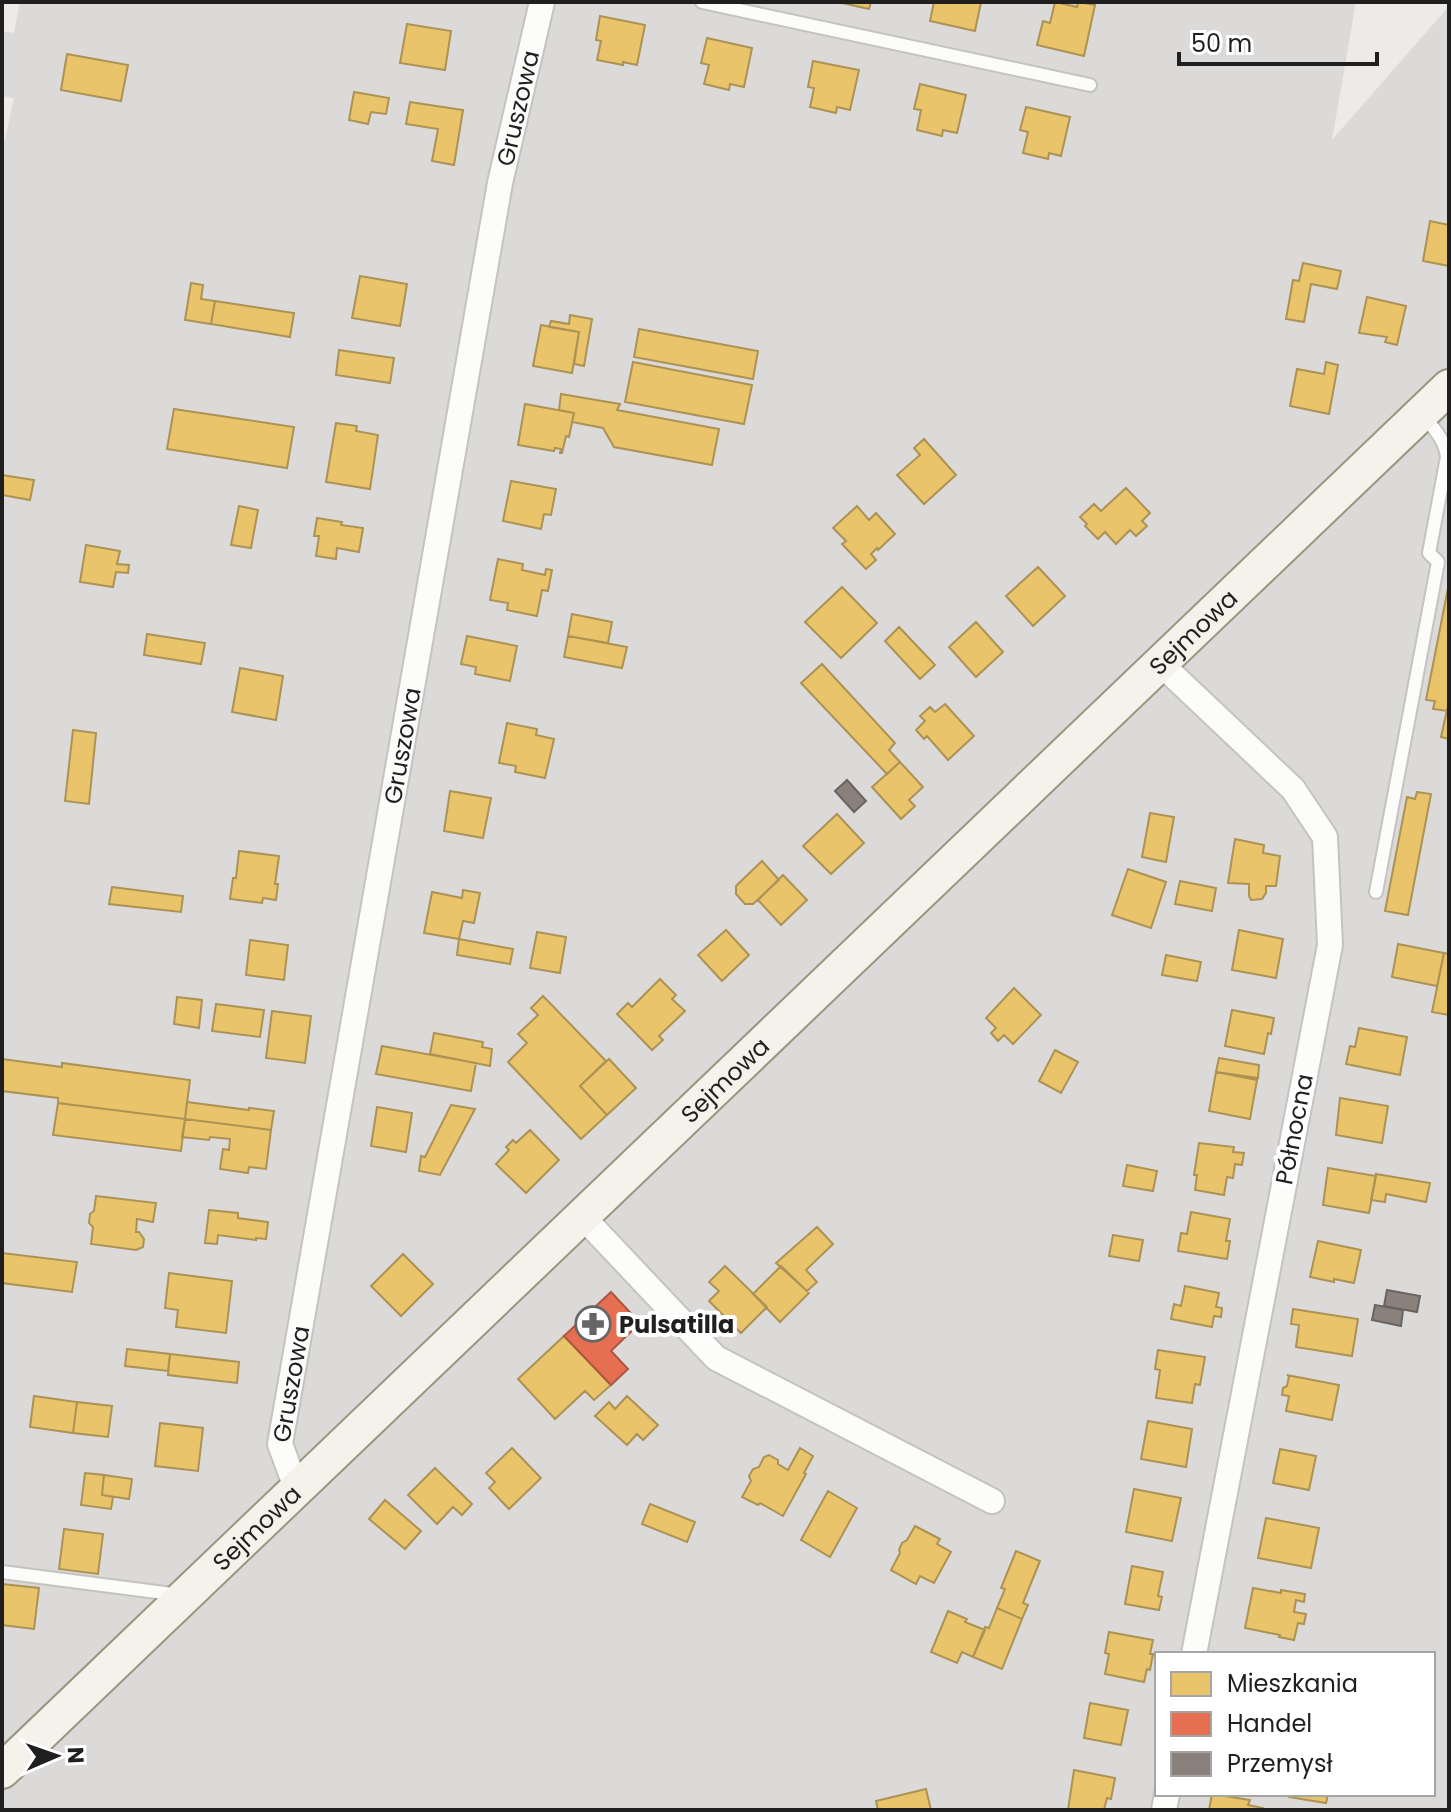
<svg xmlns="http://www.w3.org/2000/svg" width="1451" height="1812" font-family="Poppins,sans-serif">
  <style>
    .residential { fill: #dcdad9; fill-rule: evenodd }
    .homes { fill: #e9c46a; stroke: #ac9254; stroke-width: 2 }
    .shops { fill: #e76f51; stroke: #ab5742; stroke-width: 2 }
    .industry { fill: #8a817c; stroke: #6a6460; stroke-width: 2 }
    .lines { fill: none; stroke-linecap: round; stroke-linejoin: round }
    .service-casing { stroke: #c4c3c2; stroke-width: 16 }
    .minor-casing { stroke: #c4c3c2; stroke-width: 28 }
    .secondary-casing { stroke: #97967f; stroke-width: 38 }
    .service { stroke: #fcfcfb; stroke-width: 12 }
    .minor { stroke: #fcfcfb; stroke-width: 24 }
    .secondary { stroke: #f4f2ea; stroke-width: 34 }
    .labels { text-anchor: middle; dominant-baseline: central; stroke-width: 8; stroke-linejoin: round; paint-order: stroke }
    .street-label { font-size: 24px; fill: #1f1f1f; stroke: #fff }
    .poi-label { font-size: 24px; font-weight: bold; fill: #1f1f1f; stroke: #fff; text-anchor: start }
  </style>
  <rect width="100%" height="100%" fill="#edeae7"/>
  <path class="residential" d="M 20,2 L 1356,2 L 1332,140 L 1449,6 L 1449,1810 L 2,1810 L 2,153 L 14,98 L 2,96 L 2,31 L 14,33 ZM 1157,1654 L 1433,1654 L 1433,1794 L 1157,1794 Z"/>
  <path class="homes" d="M 838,2 L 871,2 L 869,9 Z
    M 934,2 L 981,2 L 975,31 L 930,21 Z
    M 1055,2 L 1077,7 L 1078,2 L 1095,5 L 1084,56 L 1037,45 L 1043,21 L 1050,23 Z
    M 600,16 L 645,25 L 637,65 L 623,62 L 623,65 L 597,60 L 601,41 L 596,40 Z
    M 407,24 L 451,31 L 445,70 L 400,63 Z
    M 707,38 L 752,48 L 744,87 L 730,84 L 729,90 L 704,84 L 709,65 L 701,63 Z
    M 67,54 L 128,65 L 121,101 L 61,90 Z
    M 813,61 L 859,70 L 850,110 L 837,107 L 836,113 L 810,107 L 814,88 L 808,87 Z
    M 920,84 L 966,95 L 957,133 L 943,130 L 942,136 L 917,130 L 921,110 L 914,109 Z
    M 354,92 L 389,98 L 386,114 L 371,112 L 368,124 L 349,120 Z
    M 410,102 L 463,110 L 454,165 L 432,161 L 438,129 L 406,124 Z
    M 1026,107 L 1070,117 L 1061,156 L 1049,153 L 1048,159 L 1023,153 L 1028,132 L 1020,130 Z
    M 1430,221 L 1449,225 L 1449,266 L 1423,261 Z
    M 1303,263 L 1341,271 L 1337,289 L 1311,284 L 1304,322 L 1286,319 L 1293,280 L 1299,281 Z
    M 360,276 L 407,284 L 400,326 L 352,318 Z
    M 191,283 L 203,285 L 201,299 L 215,301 L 211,324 L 185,320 Z
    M 1367,297 L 1406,306 L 1397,345 L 1385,342 L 1387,337 L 1359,333 Z
    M 215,301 L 294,313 L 290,337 L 211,324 Z
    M 570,315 L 592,319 L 584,366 L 574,364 L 579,332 L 549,327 L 551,321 L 569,324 Z
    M 541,325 L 579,332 L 572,373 L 533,366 Z
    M 639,329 L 758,351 L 753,379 L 634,357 Z
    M 339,350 L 394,358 L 390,383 L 336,375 Z
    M 633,362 L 752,385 L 744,424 L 625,402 Z
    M 1326,362 L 1338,365 L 1329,414 L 1290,406 L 1297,369 L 1324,374 Z
    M 561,394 L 620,404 L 617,410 L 719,429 L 712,465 L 614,447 L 603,428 L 572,422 L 574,413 L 559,410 Z
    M 525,404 L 574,413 L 569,437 L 566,436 L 562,453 L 560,453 L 561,449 L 555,448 L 554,451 L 518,445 Z
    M 174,409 L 294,427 L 287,468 L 167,449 Z
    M 336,423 L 357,426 L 356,431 L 378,435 L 370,489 L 326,482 Z
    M 924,439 L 956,475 L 924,504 L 897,475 L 920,455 L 914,448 Z
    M 2,475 L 34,480 L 30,500 L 2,495 Z
    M 511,481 L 556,489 L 551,515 L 544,514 L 541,529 L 503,521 Z
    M 1126,488 L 1150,513 L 1142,521 L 1147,526 L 1136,536 L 1130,530 L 1116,544 L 1105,532 L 1098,539 L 1085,526 L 1087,524 L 1080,517 L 1094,504 L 1101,511 Z
    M 239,506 L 258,510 L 251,548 L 231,545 Z
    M 857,506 L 869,520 L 876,513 L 895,534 L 878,550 L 877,548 L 871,554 L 876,560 L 866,569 L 842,544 L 846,541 L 833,528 Z
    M 317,518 L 342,522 L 341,525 L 363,528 L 359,552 L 337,548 L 336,559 L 316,556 L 319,536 L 314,536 Z
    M 86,545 L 120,551 L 117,564 L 129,565 L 128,573 L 116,572 L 113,587 L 80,582 Z
    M 498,559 L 523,564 L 522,570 L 545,575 L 546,569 L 552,570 L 548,591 L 542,590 L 537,616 L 507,610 L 508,603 L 490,600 Z
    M 1038,567 L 1065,596 L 1033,626 L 1006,596 Z
    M 842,587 L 877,623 L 841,658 L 805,622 Z
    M 1448,588 L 1449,589 L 1449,701 L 1447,711 L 1433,709 L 1435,701 L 1426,700 Z
    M 572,614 L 612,622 L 608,643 L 568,636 Z
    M 976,622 L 1003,652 L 976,677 L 949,647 Z
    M 899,627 L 935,665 L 920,679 L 885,641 Z
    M 147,634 L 205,643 L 201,664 L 144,655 Z
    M 467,636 L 517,646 L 510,681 L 475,674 L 476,667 L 461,664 Z
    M 568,636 L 627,647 L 622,668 L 564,657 Z
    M 822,664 L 895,743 L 889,750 L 900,762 L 887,774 L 801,683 Z
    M 240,668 L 283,676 L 276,720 L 232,712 Z
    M 1449,701 L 1449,739 L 1441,737 Z
    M 945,704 L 974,736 L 948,760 L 927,736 L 924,739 L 916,730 L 925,721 L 920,716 L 930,707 L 935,712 Z
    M 507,723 L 537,729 L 536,735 L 554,739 L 545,778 L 515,772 L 516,766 L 499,763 Z
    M 73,730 L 96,733 L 89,804 L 65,801 Z
    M 900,762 L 923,787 L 909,800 L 915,806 L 901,819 L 872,787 Z
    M 450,791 L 491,798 L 483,838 L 444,831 Z
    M 1417,792 L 1431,794 L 1408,915 L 1385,911 L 1407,797 L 1415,799 Z
    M 1150,813 L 1174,817 L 1166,862 L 1142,857 Z
    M 837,814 L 864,843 L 831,874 L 803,846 Z
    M 1235,839 L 1264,845 L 1263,853 L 1280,856 L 1276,886 L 1266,886 L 1266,893 L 1262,899 L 1251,900 L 1249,896 L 1249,884 L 1228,883 Z
    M 239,851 L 279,856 L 275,884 L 278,884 L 276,900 L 263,898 L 262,903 L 230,899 L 233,878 L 236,878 Z
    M 762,861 L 779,880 L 753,904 L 745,904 L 736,894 L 736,886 Z
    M 1128,869 L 1166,882 L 1151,928 L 1112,915 Z
    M 783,875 L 807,900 L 781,925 L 758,900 Z
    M 1180,881 L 1216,888 L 1212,911 L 1175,904 Z
    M 112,887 L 183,896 L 181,912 L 109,904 Z
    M 463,890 L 480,893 L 474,923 L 463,921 L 459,939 L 424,933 L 432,892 L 462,898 Z
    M 726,930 L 749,955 L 722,981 L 698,955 Z
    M 1239,930 L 1283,939 L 1276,978 L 1232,970 Z
    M 537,932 L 566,937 L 560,973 L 530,968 Z
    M 459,939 L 513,949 L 510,964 L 457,955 Z
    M 250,940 L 288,945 L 284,980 L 246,975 Z
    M 1398,944 L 1444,953 L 1437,986 L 1392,977 Z
    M 1444,953 L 1449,954 L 1449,1015 L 1432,1012 Z
    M 1166,955 L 1201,962 L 1197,981 L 1162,975 Z
    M 660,979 L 676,995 L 672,999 L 685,1011 L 659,1036 L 663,1040 L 652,1050 L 617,1014 L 628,1003 L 632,1007 Z
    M 1014,988 L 1041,1015 L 1013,1044 L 1004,1035 L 998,1041 L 991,1033 L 996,1028 L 986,1018 Z
    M 543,996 L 606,1061 L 580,1086 L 607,1115 L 581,1139 L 508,1062 L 527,1043 L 518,1034 L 538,1015 L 531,1008 Z
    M 177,997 L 202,1000 L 199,1028 L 174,1024 Z
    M 216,1004 L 264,1010 L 260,1037 L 212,1031 Z
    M 1232,1010 L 1274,1018 L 1271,1034 L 1268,1033 L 1264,1054 L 1225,1046 Z
    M 272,1011 L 311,1016 L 305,1063 L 266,1058 Z
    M 1359,1028 L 1407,1037 L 1400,1075 L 1346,1064 L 1350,1046 L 1355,1047 Z
    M 434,1033 L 483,1042 L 482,1047 L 492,1049 L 490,1066 L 430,1054 Z
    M 382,1046 L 476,1063 L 471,1091 L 376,1074 Z
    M 1055,1050 L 1078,1062 L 1061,1093 L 1039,1081 Z
    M 1219,1058 L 1259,1065 L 1258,1078 L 1216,1072 Z
    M 2,1059 L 62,1067 L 62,1063 L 190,1080 L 185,1119 L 58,1103 L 58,1098 L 2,1091 Z
    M 609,1059 L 636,1088 L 607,1115 L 580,1086 Z
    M 1216,1072 L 1257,1080 L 1250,1119 L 1209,1111 Z
    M 1340,1098 L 1388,1106 L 1382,1143 L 1336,1135 Z
    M 187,1102 L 249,1110 L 249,1108 L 274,1111 L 271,1130 L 185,1119 Z
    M 58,1103 L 185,1119 L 181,1151 L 53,1135 Z
    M 451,1105 L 475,1109 L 440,1175 L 419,1171 L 421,1156 L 425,1157 Z
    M 377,1107 L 412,1113 L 406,1152 L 371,1146 Z
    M 185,1119 L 271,1130 L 266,1169 L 249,1167 L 248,1173 L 220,1169 L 223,1149 L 229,1150 L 230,1139 L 210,1137 L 209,1140 L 182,1137 Z
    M 530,1130 L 559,1160 L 526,1193 L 496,1164 L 509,1150 L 506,1147 L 513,1140 L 516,1143 Z
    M 1199,1143 L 1234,1147 L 1233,1152 L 1244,1153 L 1242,1165 L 1235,1164 L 1233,1178 L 1227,1177 L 1224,1195 L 1195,1190 L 1197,1175 L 1194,1175 Z
    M 1127,1165 L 1157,1171 L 1153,1191 L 1123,1186 Z
    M 1328,1168 L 1376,1176 L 1369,1213 L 1323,1205 Z
    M 1376,1174 L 1430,1183 L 1426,1202 L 1386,1194 L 1385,1202 L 1371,1200 Z
    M 96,1196 L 156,1203 L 153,1222 L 137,1219 L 136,1232 L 139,1232 L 144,1239 L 143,1247 L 136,1250 L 91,1244 L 93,1227 L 89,1223 L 90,1214 L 94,1211 Z
    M 209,1210 L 238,1213 L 238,1218 L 268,1222 L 266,1239 L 256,1238 L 256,1240 L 218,1235 L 217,1244 L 205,1243 Z
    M 1191,1212 L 1230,1219 L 1226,1241 L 1230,1241 L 1227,1259 L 1178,1251 L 1181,1233 L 1187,1234 Z
    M 817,1227 L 833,1244 L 806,1270 L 817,1282 L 807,1291 L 776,1263 Z
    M 1113,1235 L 1143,1240 L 1139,1261 L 1109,1256 Z
    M 1318,1241 L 1361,1250 L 1354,1283 L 1334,1279 L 1334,1282 L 1310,1277 Z
    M 2,1253 L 77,1262 L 72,1292 L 2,1283 Z
    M 403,1254 L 433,1284 L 401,1316 L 371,1286 Z
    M 725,1266 L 767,1307 L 741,1333 L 709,1301 L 719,1291 L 709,1282 Z
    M 781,1266 L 809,1293 L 780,1322 L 753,1294 Z
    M 169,1273 L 232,1281 L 226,1333 L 176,1327 L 178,1310 L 165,1308 Z
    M 1185,1286 L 1219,1293 L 1216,1307 L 1222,1308 L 1221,1317 L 1214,1316 L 1212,1327 L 1171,1319 L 1174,1304 L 1181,1306 Z
    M 1293,1309 L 1358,1319 L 1352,1356 L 1296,1347 L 1299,1325 L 1291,1324 Z
    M 564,1336 L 611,1385 L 594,1400 L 585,1391 L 555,1419 L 518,1379 Z
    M 127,1349 L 170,1354 L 168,1371 L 125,1366 Z
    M 1158,1350 L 1205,1357 L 1200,1385 L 1195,1384 L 1192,1403 L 1156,1398 L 1160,1370 L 1155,1369 Z
    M 170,1354 L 239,1362 L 237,1383 L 168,1375 Z
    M 1287,1375 L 1339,1385 L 1332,1420 L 1286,1411 L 1289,1396 L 1282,1395 L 1283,1388 L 1287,1386 L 1289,1376 Z
    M 34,1396 L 77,1402 L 73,1433 L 30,1427 Z
    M 627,1396 L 658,1425 L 643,1440 L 637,1434 L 627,1445 L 595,1416 L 609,1402 L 615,1409 Z
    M 77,1402 L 112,1406 L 108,1437 L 73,1433 Z
    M 1148,1421 L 1192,1429 L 1186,1467 L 1141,1459 Z
    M 160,1423 L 203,1428 L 198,1471 L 155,1466 Z
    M 512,1448 L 541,1478 L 509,1509 L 489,1488 L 495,1482 L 486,1473 Z
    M 800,1448 L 813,1456 L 804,1473 L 806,1474 L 783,1516 L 760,1503 L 758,1505 L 742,1497 L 751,1481 L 749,1476 L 753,1469 L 759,1467 L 764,1457 L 769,1455 L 778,1460 L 778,1464 L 788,1470 Z
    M 1280,1449 L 1316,1456 L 1309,1490 L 1273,1483 Z
    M 435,1468 L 472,1504 L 462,1515 L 453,1507 L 437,1524 L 408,1495 Z
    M 85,1473 L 104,1475 L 102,1495 L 113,1497 L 111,1509 L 81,1505 Z
    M 104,1475 L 132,1479 L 129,1499 L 102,1495 Z
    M 1134,1489 L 1181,1498 L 1172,1541 L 1126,1532 Z
    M 828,1491 L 857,1508 L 830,1557 L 801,1540 Z
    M 385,1500 L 421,1531 L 405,1549 L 369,1519 Z
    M 650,1504 L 695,1522 L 687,1542 L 642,1524 Z
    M 1266,1518 L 1319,1528 L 1311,1568 L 1258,1558 Z
    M 915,1526 L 940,1539 L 937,1544 L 951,1552 L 934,1583 L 920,1576 L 916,1584 L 891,1570 L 900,1553 L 899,1550 L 902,1543 L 907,1540 Z
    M 64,1529 L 103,1534 L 98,1574 L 59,1569 Z
    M 1016,1551 L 1040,1561 L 1023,1603 L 1028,1605 L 1022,1619 L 997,1608 L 1005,1589 L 1001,1588 Z
    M 1132,1566 L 1163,1572 L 1158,1596 L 1162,1597 L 1159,1610 L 1125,1604 Z
    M 2,1584 L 39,1588 L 34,1629 L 2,1625 Z
    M 1253,1588 L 1281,1593 L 1281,1590 L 1305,1594 L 1304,1602 L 1296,1600 L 1294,1612 L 1306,1614 L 1304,1624 L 1298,1623 L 1294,1640 L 1279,1637 L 1280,1635 L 1245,1628 Z
    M 997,1608 L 1022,1619 L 1002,1669 L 973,1657 L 985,1627 L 989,1628 Z
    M 948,1611 L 967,1619 L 965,1622 L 985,1630 L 973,1657 L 962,1652 L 957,1663 L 931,1652 Z
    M 1109,1632 L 1153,1640 L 1150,1654 L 1153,1654 L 1150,1670 L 1147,1669 L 1144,1682 L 1105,1674 L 1109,1654 L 1105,1653 Z
    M 1090,1703 L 1128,1710 L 1121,1745 L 1084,1738 Z
    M 1074,1770 L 1115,1778 L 1111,1799 L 1107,1798 L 1104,1810 L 1068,1810 Z
    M 926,1789 L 931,1810 L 878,1810 L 876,1801 Z
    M 1212,1794 L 1250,1800 L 1248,1805 L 1263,1808 L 1263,1810 L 1209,1810 Z
    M 1290,1794 L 1328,1794 L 1326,1803 L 1289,1797 Z"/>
  <path class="shops" d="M 611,1292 L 640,1323 L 611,1351 L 628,1369 L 611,1385 L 564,1336 Z"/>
  <path class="industry" d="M 847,780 L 866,801 L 854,812 L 835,791 Z
    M 1387,1290 L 1420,1296 L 1417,1312 L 1384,1306 Z
    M 1375,1305 L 1403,1310 L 1401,1326 L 1372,1320 Z"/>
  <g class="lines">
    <defs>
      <path id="service" d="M 702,2 L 1090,85
        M 1376,892 L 1438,562 L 1429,553 L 1447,457 C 1445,439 1433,428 1422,414
        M 2,1572 L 180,1595"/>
      <g id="minor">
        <path d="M 1161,664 L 1293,789 L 1325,837 L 1330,945 L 1194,1654"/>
        <path d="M 582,1216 L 716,1358 L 992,1501"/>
        <path id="s1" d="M 297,1490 L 280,1444 L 500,183 L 542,2"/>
        <path d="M 1164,1810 L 1167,1794"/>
      </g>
      <g id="secondary">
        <path id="s2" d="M 2,1771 L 1449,387"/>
      </g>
    </defs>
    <use href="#service" class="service-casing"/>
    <use href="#minor" class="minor-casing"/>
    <use href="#secondary" class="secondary-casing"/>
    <use href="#service" class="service"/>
    <use href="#minor" class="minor"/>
    <use href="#secondary" class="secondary"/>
  </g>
  <defs>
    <symbol id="pharmacy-ring" viewBox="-11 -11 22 22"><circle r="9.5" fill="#fff" stroke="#676665" stroke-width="1.5"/><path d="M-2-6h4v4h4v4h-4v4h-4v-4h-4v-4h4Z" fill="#676665"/></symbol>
  </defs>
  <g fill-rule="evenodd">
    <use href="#pharmacy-ring" x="573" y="1304" width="40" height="40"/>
  </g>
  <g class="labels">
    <g class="street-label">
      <text stroke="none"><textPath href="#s1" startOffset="1406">Gruszowa</textPath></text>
      <text stroke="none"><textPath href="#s2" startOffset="1648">Sejmowa</textPath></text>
      <text stroke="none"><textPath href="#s1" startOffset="758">Gruszowa</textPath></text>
      <text stroke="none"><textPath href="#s2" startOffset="1000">Sejmowa</textPath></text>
      <text transform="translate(1294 1129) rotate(-79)">Północna</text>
      <text stroke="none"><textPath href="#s1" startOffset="110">Gruszowa</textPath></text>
      <text stroke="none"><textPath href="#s2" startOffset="352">Sejmowa</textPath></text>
    </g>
    <g class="poi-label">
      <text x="619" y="1324">Pulsatilla</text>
    </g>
  </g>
  <rect width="1451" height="1812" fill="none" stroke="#1f1f1f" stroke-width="8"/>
  <rect x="1155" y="1652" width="280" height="144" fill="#ffffff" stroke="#a5a5a5" stroke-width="2"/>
  <rect x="1171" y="1672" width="40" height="24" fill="#e9c46a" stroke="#a5a5a5" stroke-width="2"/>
  <text x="1227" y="1692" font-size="24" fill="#1f1f1f">Mieszkania</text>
  <rect x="1171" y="1712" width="40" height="24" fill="#e76f51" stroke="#a5a5a5" stroke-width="2"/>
  <text x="1227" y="1732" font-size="24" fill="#1f1f1f">Handel</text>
  <rect x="1171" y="1752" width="40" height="24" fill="#8a817c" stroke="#a5a5a5" stroke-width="2"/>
  <text x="1227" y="1772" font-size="24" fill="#1f1f1f">Przemysł</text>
  <g transform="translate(56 1756) rotate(88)" stroke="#ffffff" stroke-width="6" paint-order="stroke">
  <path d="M0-6L14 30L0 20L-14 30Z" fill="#1f1f1f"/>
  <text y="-12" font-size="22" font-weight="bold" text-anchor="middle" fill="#1f1f1f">N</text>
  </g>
  <path d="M1179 52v12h198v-12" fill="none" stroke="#1f1f1f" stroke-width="4"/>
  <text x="1191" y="52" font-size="24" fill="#1f1f1f" stroke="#ffffff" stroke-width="6" paint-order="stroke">50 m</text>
</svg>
